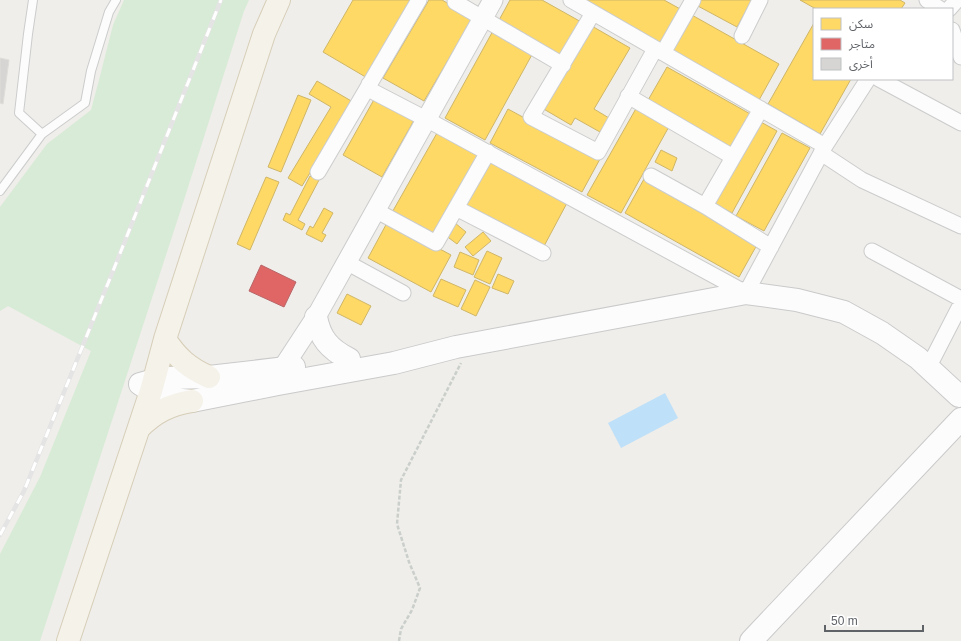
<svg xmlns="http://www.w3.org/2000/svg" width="961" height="641" font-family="Helvetica,'Noto Sans Arabic',sans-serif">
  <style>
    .green { fill: #d8ebd6 }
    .water { fill: #bfe0f9 }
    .homes { fill: #ffd966; stroke: #cfb667 }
    .shops { fill: #e06666; stroke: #b96567 }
    .building { fill: #d6d5d3; stroke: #deddd9 }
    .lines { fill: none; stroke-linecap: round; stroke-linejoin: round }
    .service-casing { stroke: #cbcccc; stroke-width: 10 }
    .minor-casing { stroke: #cbcccc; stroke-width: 17 }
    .tertiary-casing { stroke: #cbcccc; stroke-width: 21 }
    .secondary-casing { stroke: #cacacb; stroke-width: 24 }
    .primary-casing { stroke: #d7ceb8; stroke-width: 24 }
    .path { stroke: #cacfcc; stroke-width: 2.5; stroke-dasharray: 4 2; stroke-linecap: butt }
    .service { stroke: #fdfcfc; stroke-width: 8 }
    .minor { stroke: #fdfcfc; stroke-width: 15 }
    .tertiary { stroke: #fdfcfc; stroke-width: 19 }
    .secondary { stroke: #fdfcfc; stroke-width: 22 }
    .primary { stroke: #f4f2e9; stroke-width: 22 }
    .rail-casing { stroke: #e4e4e4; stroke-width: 4.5 }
    .rail { stroke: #fff; stroke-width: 3; stroke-dasharray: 9; stroke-linecap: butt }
  </style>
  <rect width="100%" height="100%" fill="#efeeea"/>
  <path class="green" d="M 124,0 L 249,0 L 244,11 L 183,203 L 40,641 L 0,641 L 0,554 L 40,477 L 91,351 L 8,306 L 0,311 L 0,207 L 47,144 L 91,110 L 100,76 L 113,25 Z"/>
  <path class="water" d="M 665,393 L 678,418 L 621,448 L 608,423 Z"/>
  <path class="homes" d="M 353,0 L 414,0 L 369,79 L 323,52 Z
    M 429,0 L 442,0 L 473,18 L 424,101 L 383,78 Z
    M 510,0 L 542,0 L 583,23 L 563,59 L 498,22 Z
    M 585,0 L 664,0 L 682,10 L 662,44 Z
    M 699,0 L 752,0 L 737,27 L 696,5 Z
    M 800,0 L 900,0 L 905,3 L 901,9 L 816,9 Z
    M 690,14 L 779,64 L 759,100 L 670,49 Z
    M 814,23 L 814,79 L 851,79 L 820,134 L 768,104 Z
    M 590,25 L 630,48 L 594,109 L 609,118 L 600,132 L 575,118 L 571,125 L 542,108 Z
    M 494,29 L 534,51 L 485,140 L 445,118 Z
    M 667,67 L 752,115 L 732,150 L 647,102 Z
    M 317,81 L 353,102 L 302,186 L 288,178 L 331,107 L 309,94 Z
    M 298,95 L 311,100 L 281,172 L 268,167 Z
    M 376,96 L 417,115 L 382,177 L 343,155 Z
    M 638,105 L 671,123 L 621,213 L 587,195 Z
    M 508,109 L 600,159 L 582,192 L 490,143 Z
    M 759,121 L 777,131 L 732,213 L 713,203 Z
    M 437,133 L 480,157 L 433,240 L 390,216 Z
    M 782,133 L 810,148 L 764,231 L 736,216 Z
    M 661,150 L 677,158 L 672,171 L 655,162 Z
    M 487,161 L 567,203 L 543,248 L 463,206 Z
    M 310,176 L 319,180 L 298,220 L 305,224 L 302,230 L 283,220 L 286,213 L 290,215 Z
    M 266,177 L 279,182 L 250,250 L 237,244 Z
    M 644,179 L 758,243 L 739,277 L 625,213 Z
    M 324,208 L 333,213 L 322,233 L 326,235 L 322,242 L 306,234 L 310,226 L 313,228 Z
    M 388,221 L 451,255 L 431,292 L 368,258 Z
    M 455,223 L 466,232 L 457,244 L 445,235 Z
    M 483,232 L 491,241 L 473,256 L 465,247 Z
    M 487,251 L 502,258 L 490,284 L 474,277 Z
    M 460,252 L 479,260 L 473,275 L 454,267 Z
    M 498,274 L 514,281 L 508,294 L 492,288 Z
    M 441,279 L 466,290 L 458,307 L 433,296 Z
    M 475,280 L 490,287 L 476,316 L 461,309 Z
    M 347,294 L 371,306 L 361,325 L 337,313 Z"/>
  <path class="shops" d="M 261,265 L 296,282 L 284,307 L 249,291 Z"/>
  <path class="building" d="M 0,58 L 9,60 L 3,104 L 0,103 Z"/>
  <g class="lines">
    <defs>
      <path id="service" d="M 33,0 L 28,34 L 19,113 L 42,134
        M 0,191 L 42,134 L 85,103 L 91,71 L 109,12 L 116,0"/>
      <path id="minor" d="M 457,0 L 455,2 L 563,65
        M 571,0 L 825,146
        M 927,0 L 940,9
        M 949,9 L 957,0
        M 593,13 L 531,117 L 598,152 L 655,49
        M 952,30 L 961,57
        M 742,36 L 760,0
        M 663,53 L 693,0
        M 879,79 L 961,123
        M 369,84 L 370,88 L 372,91 L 426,119 L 746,293 L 825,146 L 868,79
        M 628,96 L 733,157
        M 821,153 L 862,180 L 961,226
        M 318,172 L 419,0
        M 651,176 L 705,206 L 771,247
        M 705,206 L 761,109
        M 456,208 L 543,253
        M 375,210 L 436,243 L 488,152
        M 872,251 L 961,299
        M 346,262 L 403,293
        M 928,368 L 961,304"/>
      <path id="tertiary" d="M 279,380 L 282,369 L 316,317 L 493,0"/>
      <path id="secondary" d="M 316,317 C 320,338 329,349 349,359
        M 140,384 L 151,391 L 161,396 L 172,399 L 192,401 L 278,384 L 394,363 L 456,347 L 746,293 L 797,300 L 844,312 L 882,333 L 918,358 L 959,396
        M 140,384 L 154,380 L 168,378 L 209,377 L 294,367
        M 751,641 L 961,419"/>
      <path id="primary" d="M 165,339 C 177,358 189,368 209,377
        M 139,428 C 155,412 169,405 192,401
        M 68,641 L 151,391 L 165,339 L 264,34 L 279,0"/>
    </defs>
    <use href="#service" class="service-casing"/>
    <use href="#minor" class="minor-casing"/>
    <use href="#tertiary" class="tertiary-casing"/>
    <use href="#secondary" class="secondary-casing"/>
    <use href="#primary" class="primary-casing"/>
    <path class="path" d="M 399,641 L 401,629 L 412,610 L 420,588 L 409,562 L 397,524 L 401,480 L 461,363"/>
    <use href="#service" class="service"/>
    <use href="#minor" class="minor"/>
    <use href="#tertiary" class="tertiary"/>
    <use href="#secondary" class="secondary"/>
    <use href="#primary" class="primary"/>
    <defs>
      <path id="rail" d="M 0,535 L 24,491 L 115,266 L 221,0"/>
    </defs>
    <use href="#rail" class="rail-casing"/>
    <use href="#rail" class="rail"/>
  </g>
  <rect x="813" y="8" width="140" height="72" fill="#ffffff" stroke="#bfc1c3"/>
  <rect x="821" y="18" width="20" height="12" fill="#ffd966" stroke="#bfc1c3"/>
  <text x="849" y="28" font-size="12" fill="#5f6368">سكن</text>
  <rect x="821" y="38" width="20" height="12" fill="#e06666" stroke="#bfc1c3"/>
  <text x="849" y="48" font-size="12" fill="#5f6368">متاجر</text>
  <rect x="821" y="58" width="20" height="12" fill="#d6d5d3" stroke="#bfc1c3"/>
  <text x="849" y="68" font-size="12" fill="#5f6368">أخرى</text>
  <path d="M825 625v6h98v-6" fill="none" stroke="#5f6368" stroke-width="2"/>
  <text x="831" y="625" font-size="12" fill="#5f6368" stroke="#ffffff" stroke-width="3" paint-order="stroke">50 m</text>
</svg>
